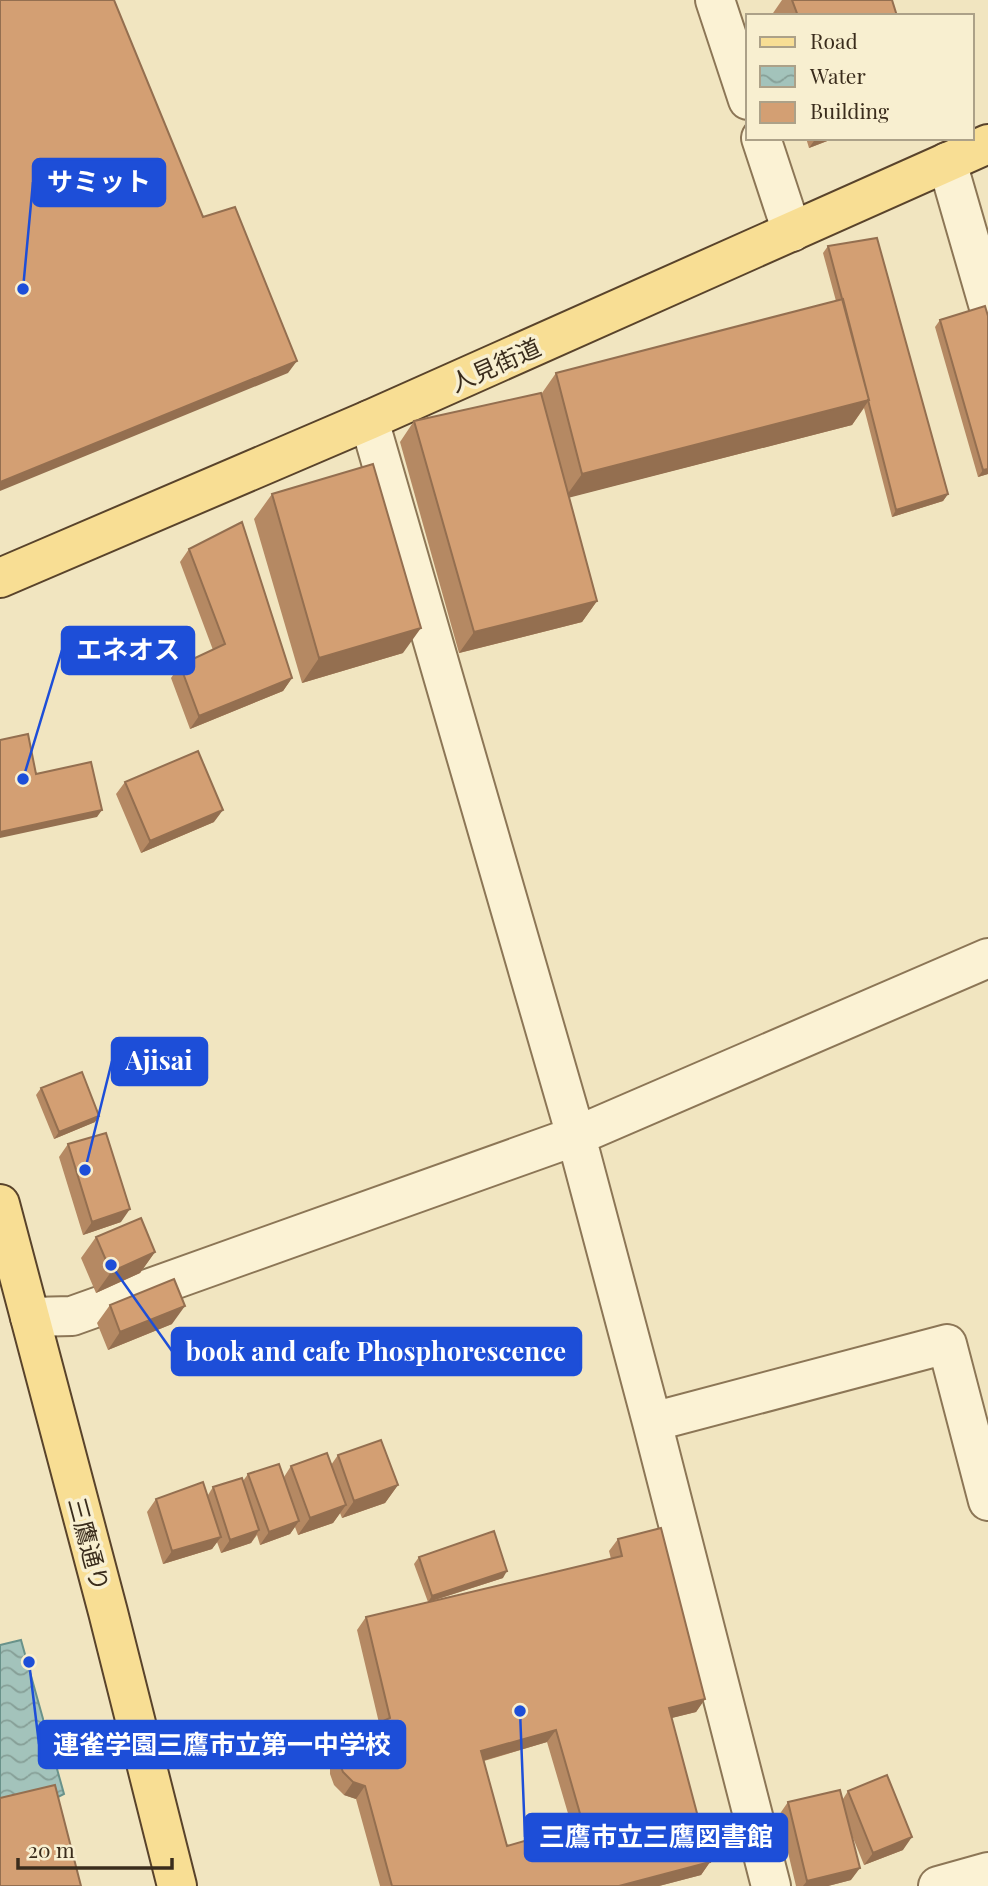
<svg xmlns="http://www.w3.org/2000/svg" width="988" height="1886" font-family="'Playfair Display','Noto Sans JP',serif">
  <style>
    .water { fill: url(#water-waves); stroke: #69928a; stroke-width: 2 }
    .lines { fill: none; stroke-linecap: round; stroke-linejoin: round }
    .minor-casing { stroke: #8c7656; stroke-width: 42 }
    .major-casing { stroke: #59432b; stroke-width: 42 }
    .minor { stroke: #fbf2d4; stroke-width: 38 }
    .major { stroke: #f8de94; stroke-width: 38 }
    .wall { fill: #b58963; fill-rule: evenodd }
    .shaded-wall { fill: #946f50 }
    .building { fill: #d39f73; stroke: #946f50; stroke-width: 2; fill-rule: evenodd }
    .labels { text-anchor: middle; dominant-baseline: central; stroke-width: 7; stroke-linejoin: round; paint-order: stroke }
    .street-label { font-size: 24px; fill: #3a2c1c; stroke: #f8efd0 }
    .leader { fill: none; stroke: #1d4ed8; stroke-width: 2.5 }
    .callout-dot { fill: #1d4ed8; stroke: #f8efd0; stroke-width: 2.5 }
    .callout { fill: #1d4ed8; stroke: #1d4ed8; stroke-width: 2.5 }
    .callout-label { font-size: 26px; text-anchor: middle; font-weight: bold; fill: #fff }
  </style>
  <defs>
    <pattern id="water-waves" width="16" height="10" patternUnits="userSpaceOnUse" patternTransform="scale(1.75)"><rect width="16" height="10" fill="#a3c3bb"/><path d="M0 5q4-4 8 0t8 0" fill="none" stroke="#869f97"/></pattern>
  </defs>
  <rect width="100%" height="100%" fill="#f1e5c0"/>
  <path class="water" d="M 21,1640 L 64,1794 L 40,1806 L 0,1816 L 0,1645 Z"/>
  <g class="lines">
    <defs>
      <path id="minor" d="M 715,0 L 748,100
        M 761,138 L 792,232
        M 947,162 L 988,304
        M 369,420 L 576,1136 L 652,1422 L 771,1886
        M 30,1317 L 72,1316 L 576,1136 L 988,958
        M 652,1422 L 947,1344 L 988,1501
        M 938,1886 L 988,1872"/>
      <path id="major" d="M 0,578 L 369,420 L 988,144
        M 0,1204 L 108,1612 L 177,1886"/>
    </defs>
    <use href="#minor" class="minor-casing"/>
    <use href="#major" class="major-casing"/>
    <use href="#minor" class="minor"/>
    <use href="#major" class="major"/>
  </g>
  <path class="wall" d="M 782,0 L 892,0 L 897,16 L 771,16 Z
    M 806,138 L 835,138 L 809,148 Z
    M 828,246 L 948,494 L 943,501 L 892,517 L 864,408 L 852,425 L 569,497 L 597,601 L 582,622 L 459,653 L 400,442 L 414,421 L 542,393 L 556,373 L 836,301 L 823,253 Z
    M 940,320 L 988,474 L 978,477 L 935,327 Z
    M 272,494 L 403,653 L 302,683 L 254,519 Z
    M 189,549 L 292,678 L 283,691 L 190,729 L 171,678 L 180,665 L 213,650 L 180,562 Z
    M 125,782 L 214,822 L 141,853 L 116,794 Z
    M 41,1088 L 95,1122 L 54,1139 L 36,1095 Z
    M 68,1144 L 121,1222 L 83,1235 L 59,1157 Z
    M 96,1237 L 155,1252 L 140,1273 L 96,1293 L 81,1258 Z
    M 110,1305 L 172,1324 L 108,1350 L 97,1323 Z
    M 338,1455 L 398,1485 L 385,1503 L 342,1518 L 340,1513 L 333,1523 L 298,1535 L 295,1527 L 290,1534 L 260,1545 L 257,1535 L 251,1543 L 221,1553 L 217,1542 L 212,1549 L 163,1564 L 147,1512 L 156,1499 L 208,1495 L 213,1487 L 243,1481 L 248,1474 L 284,1477 L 291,1466 L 331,1465 Z
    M 618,1539 L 705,1699 L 696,1712 L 671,1718 L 710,1862 L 701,1875 L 659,1886 L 380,1886 L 356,1799 L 344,1795 L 334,1785 L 330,1774 L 330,1763 L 335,1752 L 344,1739 L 379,1723 L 357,1630 L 366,1617 L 428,1602 L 414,1564 L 419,1557 L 503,1578 L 429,1602 L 611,1559 L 609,1551 ZM 547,1742 L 572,1827 L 507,1846 L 484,1761 Z
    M 848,1791 L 903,1850 L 864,1865 L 851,1833 L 851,1880 L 828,1886 L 796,1886 L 779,1815 L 788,1802 L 843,1799 Z"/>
  <path class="shaded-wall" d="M 816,138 L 835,138 L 809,148 Z
    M 297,361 L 288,373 L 0,491 L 0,482 Z
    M 869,400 L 852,425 L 564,499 L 582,474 Z
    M 988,469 L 988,474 L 978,477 L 983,470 Z
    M 948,494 L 943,501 L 892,517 L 896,510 Z
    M 597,601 L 582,622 L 459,653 L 474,632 Z
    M 421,628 L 403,653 L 302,683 L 319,658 Z
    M 292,678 L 283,691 L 190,729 L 199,716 Z
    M 102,810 L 97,817 L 0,838 L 0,832 Z
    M 223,810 L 214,822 L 141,853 L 150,841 Z
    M 99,1116 L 95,1122 L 54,1139 L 59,1132 Z
    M 130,1209 L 121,1222 L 83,1235 L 92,1222 Z
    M 155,1252 L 140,1273 L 96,1293 L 111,1272 Z
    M 185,1306 L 172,1324 L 108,1350 L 120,1332 Z
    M 398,1485 L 385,1503 L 342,1518 L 354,1501 Z
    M 346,1505 L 333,1523 L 298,1535 L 310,1518 Z
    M 299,1521 L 290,1534 L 260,1545 L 269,1532 Z
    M 259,1530 L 251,1543 L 221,1553 L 230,1540 Z
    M 221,1537 L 212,1549 L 163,1564 L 172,1551 Z
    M 507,1571 L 503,1578 L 428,1602 L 432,1596 Z
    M 705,1699 L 696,1712 L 660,1721 L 669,1708 Z
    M 556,1730 L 547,1742 L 472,1764 L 481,1751 Z
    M 353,1782 L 365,1786 L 356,1799 L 344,1795 Z
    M 912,1837 L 903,1850 L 864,1865 L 873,1853 Z
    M 710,1862 L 701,1875 L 659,1886 L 619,1886 Z
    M 860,1868 L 851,1880 L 828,1886 L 803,1886 L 807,1881 Z"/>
  <path class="building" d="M 0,0 L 114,0 L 203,217 L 235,207 L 297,361 L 0,482 Z
    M 792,0 L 892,0 L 897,16 L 798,16 Z
    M 877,238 L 948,494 L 896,510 L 868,400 L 869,400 L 828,246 Z
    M 843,299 L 869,400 L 582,474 L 556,373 Z
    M 985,306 L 988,316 L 988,469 L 983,470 L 940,320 Z
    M 541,393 L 597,601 L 474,632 L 414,421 Z
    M 373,464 L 421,628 L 319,658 L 272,494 Z
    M 242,522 L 292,678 L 199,716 L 180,665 L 225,644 L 189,549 Z
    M 28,734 L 36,774 L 91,762 L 102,810 L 0,832 L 0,740 Z
    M 198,751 L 223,810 L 150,841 L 125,782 Z
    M 82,1072 L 99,1116 L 59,1132 L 41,1088 Z
    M 106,1133 L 130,1209 L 92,1222 L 68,1144 Z
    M 141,1218 L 155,1252 L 111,1272 L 96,1237 Z
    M 174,1279 L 185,1306 L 120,1332 L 110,1305 Z
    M 381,1440 L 398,1485 L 354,1501 L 338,1455 Z
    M 327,1453 L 346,1505 L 310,1518 L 291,1466 Z
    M 279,1464 L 299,1521 L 269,1532 L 248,1474 Z
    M 242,1478 L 259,1530 L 230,1540 L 213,1487 Z
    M 203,1482 L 221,1537 L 172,1551 L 156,1499 Z
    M 661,1528 L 705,1699 L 669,1708 L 710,1862 L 619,1886 L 392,1886 L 365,1786 L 353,1782 L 343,1772 L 339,1762 L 339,1750 L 344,1739 L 390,1718 L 366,1617 L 622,1556 L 618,1539 ZM 556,1730 L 583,1824 L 507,1846 L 481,1751 Z
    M 494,1531 L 507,1571 L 432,1596 L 419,1557 Z
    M 887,1775 L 912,1837 L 873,1853 L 848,1791 Z
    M 55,1785 L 81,1886 L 0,1886 L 0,1798 Z
    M 840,1790 L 860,1868 L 807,1881 L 788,1802 Z"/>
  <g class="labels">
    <g class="street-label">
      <text transform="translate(495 364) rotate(-24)">人見街道</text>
      <text transform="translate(90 1544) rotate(75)">三鷹通り</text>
    </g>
  </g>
  <path class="leader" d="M23 289L33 182M23 779L62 650M85 1170L112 1061M111 1265L172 1351M29 1662L39 1744M520 1711L525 1837"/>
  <g class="callout-dot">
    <circle cx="23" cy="289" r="7"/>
    <circle cx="23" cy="779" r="7"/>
    <circle cx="85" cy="1170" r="7"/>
    <circle cx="111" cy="1265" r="7"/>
    <circle cx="29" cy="1662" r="7"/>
    <circle cx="520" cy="1711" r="7"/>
  </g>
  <g class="callout">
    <rect x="33" y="159" width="132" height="47" rx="7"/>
    <rect x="62" y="627" width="132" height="47" rx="7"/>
    <rect x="112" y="1038" width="95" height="47" rx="7"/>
    <rect x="172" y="1328" width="409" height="47" rx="7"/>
    <rect x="39" y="1721" width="366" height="47" rx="7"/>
    <rect x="525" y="1814" width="262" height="47" rx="7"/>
  </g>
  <g class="callout-label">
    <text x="99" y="191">サミット</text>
    <text x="128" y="659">エネオス</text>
    <text x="159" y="1070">Ajisai</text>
    <text x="376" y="1361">book and cafe Phosphorescence</text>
    <text x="222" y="1754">連雀学園三鷹市立第一中学校</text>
    <text x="656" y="1846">三鷹市立三鷹図書館</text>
  </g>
  <rect x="746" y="14" width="228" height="126" fill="#f8efd0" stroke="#aca188" stroke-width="2"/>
  <rect x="760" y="37" width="35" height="10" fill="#f8de94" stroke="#aca188" stroke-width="2"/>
  <text x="810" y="49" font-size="21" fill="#3a2c1c">Road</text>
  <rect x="760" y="66" width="35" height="21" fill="url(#water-waves)" stroke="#aca188" stroke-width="2"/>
  <text x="810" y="84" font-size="21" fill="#3a2c1c">Water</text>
  <rect x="760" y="102" width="35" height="21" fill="#d39f73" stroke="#aca188" stroke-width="2"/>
  <text x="810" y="119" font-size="21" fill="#3a2c1c">Building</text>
  <path d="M18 1858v10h154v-10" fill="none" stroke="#3a2c1c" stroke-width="3.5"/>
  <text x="28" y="1858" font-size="21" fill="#3a2c1c" stroke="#f8efd0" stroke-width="5" paint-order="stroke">20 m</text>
</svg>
